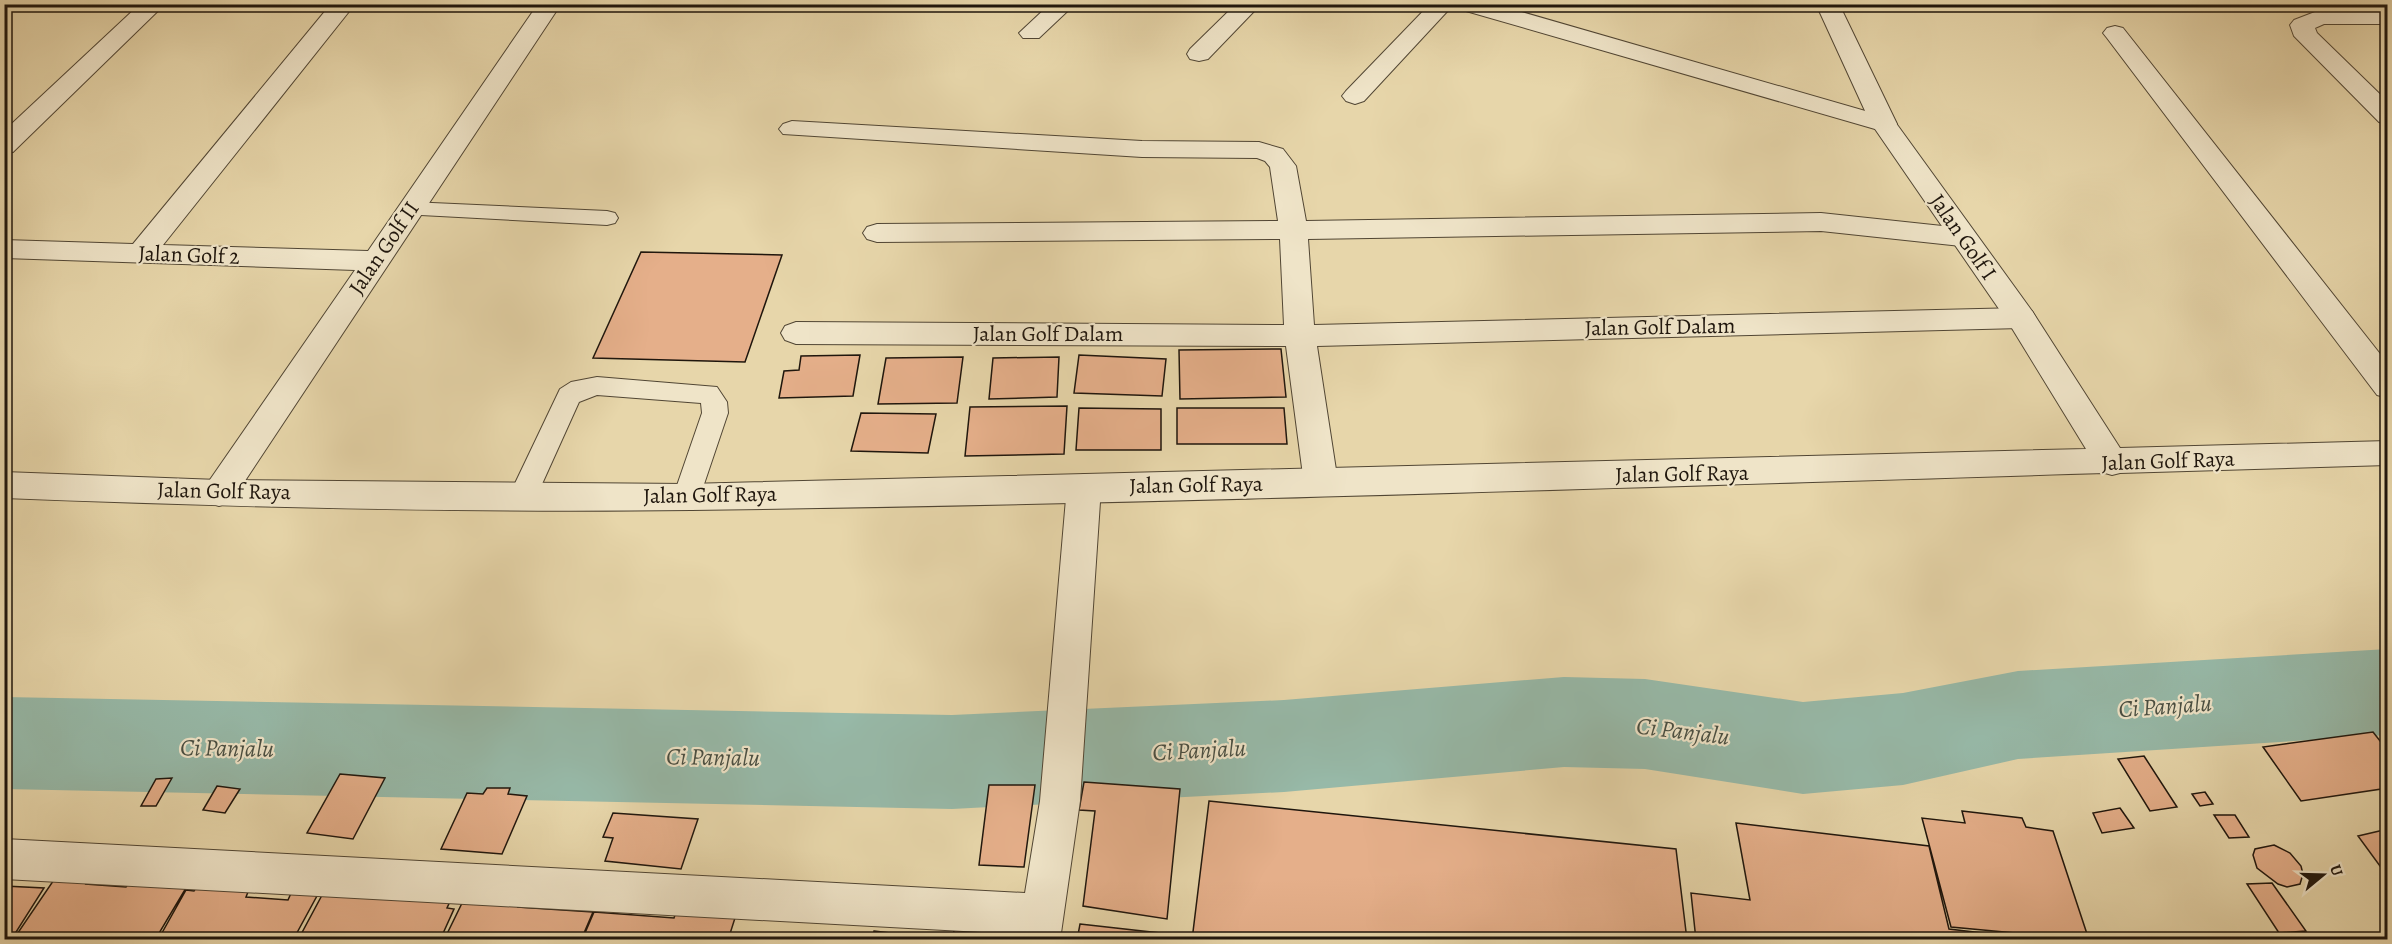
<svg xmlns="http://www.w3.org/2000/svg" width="2392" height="944" font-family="Alegreya,serif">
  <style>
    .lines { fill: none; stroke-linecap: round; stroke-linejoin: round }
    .river { fill: #97b9a8; fill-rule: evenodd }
    .building { fill: #e5af8a; stroke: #1f160d; stroke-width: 1.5 }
    .service-casing { stroke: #514634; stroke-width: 2 }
    .minor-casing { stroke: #514634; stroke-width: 2 }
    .tertiary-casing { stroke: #514634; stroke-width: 2 }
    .service { fill: #efe4c8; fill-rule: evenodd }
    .minor { fill: #efe4c8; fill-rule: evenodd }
    .tertiary { fill: #efe4c8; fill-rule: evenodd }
    .labels { text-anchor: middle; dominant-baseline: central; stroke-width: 4.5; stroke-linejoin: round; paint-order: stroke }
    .street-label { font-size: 22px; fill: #1f160d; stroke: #efe4c8 }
    .water-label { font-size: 24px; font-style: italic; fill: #494f43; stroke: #efe4c8 }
  </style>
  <rect width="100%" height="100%" fill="#e7d6aa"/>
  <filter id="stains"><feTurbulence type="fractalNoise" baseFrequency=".00333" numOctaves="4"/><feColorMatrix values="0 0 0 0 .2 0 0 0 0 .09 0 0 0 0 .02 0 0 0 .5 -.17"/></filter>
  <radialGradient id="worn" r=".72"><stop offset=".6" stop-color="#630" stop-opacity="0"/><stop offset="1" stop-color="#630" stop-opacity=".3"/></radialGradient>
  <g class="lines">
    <path class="river" d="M 2388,649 L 2388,735 L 2018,759 L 1903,785 L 1803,794 L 1645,769 L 1564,767 L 1284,792 L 952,809 L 4,789 L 4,697 L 952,715 L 1284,700 L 1564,677 L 1645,679 L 1803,702 L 1903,693 L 2018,671 Z"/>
  </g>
  <path class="building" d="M 641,252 L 782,255 L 745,362 L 593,358 Z
    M 1281,349 L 1286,397 L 1180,399 L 1179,350 Z
    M 860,355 L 853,396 L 779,398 L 784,371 L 799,370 L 801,356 Z
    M 1079,355 L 1166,359 L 1162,396 L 1074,393 Z
    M 963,357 L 957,403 L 878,404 L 886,358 Z
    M 1059,357 L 1057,397 L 989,399 L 993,358 Z
    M 1067,406 L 1064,454 L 965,456 L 970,407 Z
    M 1079,408 L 1161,409 L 1161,450 L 1076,450 Z
    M 1177,408 L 1284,408 L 1287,444 L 1177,444 Z
    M 861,413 L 936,414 L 928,453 L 851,451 Z
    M 2373,732 L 2388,751 L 2388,788 L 2301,801 L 2263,747 Z
    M 2144,756 L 2177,807 L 2150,811 L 2118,759 Z
    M 340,774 L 385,778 L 353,839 L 307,833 Z
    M 172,778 L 156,806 L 141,806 L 156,779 Z
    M 1084,782 L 1180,789 L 1167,919 L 1083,906 L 1095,811 L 1079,810 Z
    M 989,785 L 1035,785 L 1024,867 L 979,865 Z
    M 217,786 L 240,789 L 225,813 L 203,810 Z
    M 487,788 L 510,788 L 508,794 L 527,796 L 502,854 L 441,849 L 467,793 L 483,794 Z
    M 2205,792 L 2213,804 L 2200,806 L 2192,794 Z
    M 1209,801 L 1676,849 L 1687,940 L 1192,940 Z
    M 2120,808 L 2134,828 L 2102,833 L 2093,813 Z
    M 1962,811 L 2022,818 L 2026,827 L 2053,831 L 2089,940 L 1951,927 L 1922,818 L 1965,823 Z
    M 613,813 L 698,819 L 681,869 L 605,861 L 613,838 L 603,837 Z
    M 2214,815 L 2235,815 L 2249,837 L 2229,838 Z
    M 1736,823 L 1929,846 L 1949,929 L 2043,940 L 1696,940 L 1691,893 L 1750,900 Z
    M 2388,829 L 2388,877 L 2358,836 Z
    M 2274,845 L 2290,853 L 2301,866 L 2303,874 L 2300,884 L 2287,887 L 2278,884 L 2257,868 L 2253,855 L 2255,849 Z
    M 64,865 L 96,869 L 86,884 L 126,887 L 132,879 L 189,883 L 155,940 L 13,940 Z
    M 202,879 L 252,882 L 246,897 L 288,900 L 296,882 L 324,883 L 293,940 L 158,940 L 186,890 L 194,891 Z
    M 2272,883 L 2306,931 L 2279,933 L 2247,884 Z
    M 328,884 L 453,895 L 447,908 L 454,909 L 440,940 L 298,940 Z
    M 4,886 L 44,888 L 11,940 L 4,940 Z
    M 466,895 L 520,901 L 518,907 L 593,912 L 581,940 L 444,940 Z
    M 594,912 L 674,918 L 676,912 L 735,918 L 728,940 L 582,940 Z
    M 956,921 L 1017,927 L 1015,940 L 952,940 Z
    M 1080,924 L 1160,933 L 1160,940 L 1077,940 Z
    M 874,931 L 948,940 L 872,940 Z"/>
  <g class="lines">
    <defs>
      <path id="service" d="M 410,202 L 607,211 L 615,213 L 618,218 L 615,223 L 607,225 L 402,214 L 399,209 L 402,204 Z
        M 597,377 L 717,387 L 727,402 L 728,413 L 697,505 L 687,508 L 677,505 L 673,497 L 702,413 L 701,403 L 597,395 L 579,402 L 533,504 L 523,507 L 513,504 L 509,496 L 560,389 L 571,382 Z"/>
      <path id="minor" d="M 140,4 L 165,4 L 13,152 L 4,154 L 4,131 Z
        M 331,4 L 355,4 L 163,245 L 368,251 L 538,4 L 561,4 L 231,502 L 219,506 L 207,502 L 202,493 L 207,484 L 355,270 L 4,258 L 4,240 L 133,244 Z
        M 1050,4 L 1075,4 L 1039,38 L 1023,38 L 1019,33 Z
        M 1236,4 L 1261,4 L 1208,59 L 1199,61 L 1190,59 L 1187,54 L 1190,49 Z
        M 1430,4 L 1454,4 L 1364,101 L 1355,104 L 1346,101 L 1342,96 L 1346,91 Z
        M 1816,4 L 1839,4 L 1897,124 L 1893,129 L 1884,132 L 1875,129 L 1871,124 Z
        M 2320,10 L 2388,10 L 2388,24 L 2324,24 L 2315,28 L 2317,33 L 2388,102 L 2388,125 L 2379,122 L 2294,36 L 2290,25 L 2294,20 Z
        M 2115,26 L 2123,28 L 2388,364 L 2388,398 L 2377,395 L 2107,38 L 2103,33 L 2107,28 Z
        M 792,121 L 1142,141 L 1259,142 L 1283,149 L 1296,166 L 1306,221 L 1821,213 L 1961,228 L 1971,231 L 1975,237 L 1971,243 L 1961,246 L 1821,231 L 1308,239 L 1314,325 L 2021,308 L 2032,311 L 2036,318 L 2032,325 L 2021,328 L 1317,346 L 1338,483 L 1333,492 L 1321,496 L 1309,492 L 1304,483 L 1286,346 L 796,344 L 785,340 L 781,333 L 785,326 L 796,322 L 1284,325 L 1280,239 L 877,242 L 867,239 L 863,233 L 867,227 L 877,224 L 1278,221 L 1270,167 L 1265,161 L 1257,158 L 1142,157 L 783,134 L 779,129 L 783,124 Z
        M 1084,474 L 1096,478 L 1101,487 L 1080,801 L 1060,940 L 1018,940 L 1019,934 L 4,879 L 4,839 L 1025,893 L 1040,801 L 1067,487 L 1072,478 Z"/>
      <path id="tertiary" d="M 1456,4 L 1494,4 L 1893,119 L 2032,311 L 2120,448 L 2388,441 L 2388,465 L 2120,473 L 2112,475 L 2105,473 C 1634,487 1162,504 691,510 C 462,513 233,507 4,498 L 4,472 L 219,480 L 687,484 L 2086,449 L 2010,325 L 1875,129 L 1459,9 Z"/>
    </defs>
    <use href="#service" class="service-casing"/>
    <use href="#minor" class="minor-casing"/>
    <use href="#tertiary" class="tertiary-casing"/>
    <use href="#service" class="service"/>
    <use href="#minor" class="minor"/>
    <use href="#tertiary" class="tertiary"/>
  </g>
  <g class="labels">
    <g class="street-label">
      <text transform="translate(1963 237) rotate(55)">Jalan Golf I</text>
      <text transform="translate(384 248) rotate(-56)">Jalan Golf II</text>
      <text transform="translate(189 255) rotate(2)">Jalan Golf 2</text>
      <text transform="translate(1660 327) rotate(-1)">Jalan Golf Dalam</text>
      <text x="1048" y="334">Jalan Golf Dalam</text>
      <text transform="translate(2168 461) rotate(-2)">Jalan Golf Raya</text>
      <text transform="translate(1682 474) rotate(-1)">Jalan Golf Raya</text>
      <text transform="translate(1196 485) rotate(-1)">Jalan Golf Raya</text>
      <text transform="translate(224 491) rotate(1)">Jalan Golf Raya</text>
      <text transform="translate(710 495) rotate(-1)">Jalan Golf Raya</text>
    </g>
    <g class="water-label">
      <text transform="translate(2165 706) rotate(-4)">Ci Panjalu</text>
      <text transform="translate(1683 731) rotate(7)">Ci Panjalu</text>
      <text transform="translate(227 748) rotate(1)">Ci Panjalu</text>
      <text transform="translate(1199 750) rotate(-3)">Ci Panjalu</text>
      <text transform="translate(713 757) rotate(1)">Ci Panjalu</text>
    </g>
  </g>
  <rect width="2392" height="944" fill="none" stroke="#e7d6aa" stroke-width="24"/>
  <rect x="6" y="6" width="2380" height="932" fill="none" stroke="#1f160d" stroke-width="3"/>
  <rect x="12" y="12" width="2368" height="920" fill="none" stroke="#1f160d" stroke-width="1.5"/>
  <g transform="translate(2323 875) rotate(71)" stroke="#efe4c8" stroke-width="4.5" paint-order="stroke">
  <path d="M0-4.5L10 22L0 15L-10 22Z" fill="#1f160d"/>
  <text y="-9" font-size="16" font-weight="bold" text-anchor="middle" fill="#1f160d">U</text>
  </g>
  <rect width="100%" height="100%" filter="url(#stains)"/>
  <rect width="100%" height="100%" fill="url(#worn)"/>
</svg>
